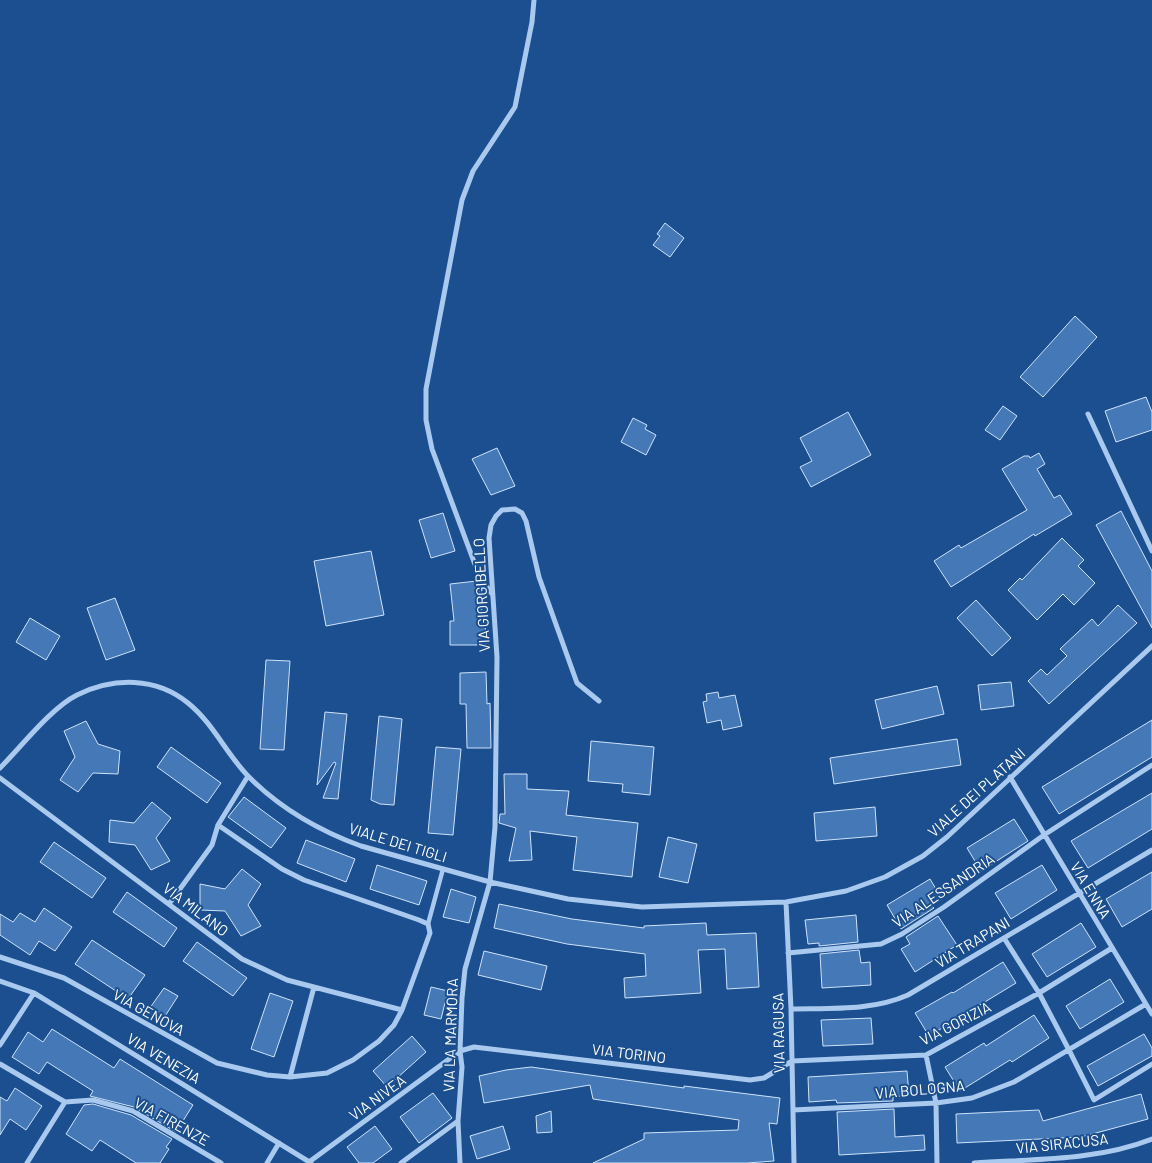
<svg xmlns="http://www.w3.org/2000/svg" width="1152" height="1163" font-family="Barlow,sans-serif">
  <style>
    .building { fill: #4478b7; stroke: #cfe3fa }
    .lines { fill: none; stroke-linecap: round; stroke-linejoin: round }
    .pedestrian { stroke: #a9c9ee; stroke-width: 4.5 }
    .minor { stroke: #a9c9ee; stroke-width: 5 }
    .labels { text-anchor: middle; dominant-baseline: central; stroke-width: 4; stroke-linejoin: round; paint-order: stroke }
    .street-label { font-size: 15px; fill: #fff; stroke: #1b4f8f }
  </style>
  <rect width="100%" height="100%" fill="#1b4f8f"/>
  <path class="building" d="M 665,223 L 684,238 L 670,257 L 653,245 L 660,236 L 657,234 Z
    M 1075,316 L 1097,337 L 1043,397 L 1020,377 Z
    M 1146,397 L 1152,412 L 1152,430 L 1116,442 L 1105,411 Z
    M 1003,406 L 1017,416 L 1000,440 L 985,430 Z
    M 848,412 L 871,455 L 811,487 L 800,467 L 812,461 L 800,438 Z
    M 633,418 L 647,425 L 645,429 L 656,435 L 646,455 L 621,442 Z
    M 497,448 L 515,486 L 491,495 L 472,459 Z
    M 1039,453 L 1045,464 L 1037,469 L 1054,498 L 1060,495 L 1072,514 L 1035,536 L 1034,534 L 951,587 L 934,561 L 959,545 L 961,548 L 1027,510 L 1002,469 L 1024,456 L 1029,456 L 1030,458 Z
    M 1121,511 L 1152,571 L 1152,628 L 1096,525 Z
    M 443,513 L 455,551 L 431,558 L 419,520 Z
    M 1062,538 L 1084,560 L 1078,566 L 1095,583 L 1074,605 L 1063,594 L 1037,620 L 1008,590 L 1020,578 L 1022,580 Z
    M 371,551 L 384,615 L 326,626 L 314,561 Z
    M 477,581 L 479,584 L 483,621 L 485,621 L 486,645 L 450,645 L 450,621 L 454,621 L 450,584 Z
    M 115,598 L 135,650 L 106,660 L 87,608 Z
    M 976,600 L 1011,638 L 992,656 L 957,618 Z
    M 1118,605 L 1137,623 L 1049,704 L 1028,681 L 1041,669 L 1047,675 L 1067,656 L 1060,649 L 1092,619 L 1098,626 Z
    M 30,618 L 60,636 L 46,660 L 16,642 Z
    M 266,660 L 290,661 L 284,750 L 260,749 Z
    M 486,672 L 487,704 L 490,703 L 491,748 L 467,748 L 466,704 L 460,704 L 460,673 Z
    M 1011,682 L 1014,706 L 981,710 L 978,685 Z
    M 937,686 L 944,714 L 882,729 L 875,700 Z
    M 718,692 L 719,698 L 735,695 L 742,726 L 723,730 L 721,720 L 707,723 L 703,702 L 707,701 L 706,694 Z
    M 325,712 L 347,714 L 338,799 L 323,798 L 336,763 L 334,762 L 317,785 Z
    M 379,716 L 402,719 L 394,805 L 380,804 L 371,800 Z
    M 1152,720 L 1152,757 L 1059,814 L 1042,787 Z
    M 86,721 L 98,744 L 120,751 L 118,774 L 93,773 L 78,792 L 60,780 L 75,757 L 64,731 Z
    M 957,739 L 961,765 L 834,784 L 830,758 Z
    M 591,741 L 654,747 L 650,795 L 622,792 L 623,784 L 588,781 Z
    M 171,747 L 221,783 L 207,803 L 157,767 Z
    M 436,747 L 461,749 L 453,835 L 428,833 Z
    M 504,774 L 527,774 L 527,789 L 569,791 L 566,815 L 638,823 L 632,877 L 573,870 L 577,837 L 530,831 L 532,860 L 509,861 L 516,828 L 499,823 L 500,814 L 505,814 Z
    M 1152,793 L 1152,829 L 1088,868 L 1071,841 Z
    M 244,797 L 286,828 L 271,848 L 228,817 Z
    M 152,802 L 171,818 L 156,838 L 170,861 L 151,870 L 135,845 L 109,842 L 110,820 L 134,823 Z
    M 875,807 L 877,836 L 816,841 L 814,813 Z
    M 1014,819 L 1028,841 L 981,871 L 967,848 Z
    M 668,837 L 697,844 L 688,883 L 659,877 Z
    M 306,840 L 355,859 L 346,882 L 297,863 Z
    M 54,842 L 106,878 L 92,898 L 40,862 Z
    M 377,865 L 427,881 L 419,905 L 370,889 Z
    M 1042,865 L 1057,890 L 1011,919 L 995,893 Z
    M 242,869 L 261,884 L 248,905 L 261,926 L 241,936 L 225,911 L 200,910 L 200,884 L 225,889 Z
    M 1152,872 L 1152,909 L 1122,927 L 1106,899 Z
    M 930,879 L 942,899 L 931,905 L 934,908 L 901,929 L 887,905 Z
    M 451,889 L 476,897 L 469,923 L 443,917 Z
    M 127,892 L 177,928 L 164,947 L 113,912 Z
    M 499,904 L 572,919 L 644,928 L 644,926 L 706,923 L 707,935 L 756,933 L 759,987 L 727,989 L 725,949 L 698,950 L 701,993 L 625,998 L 624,978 L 646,976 L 645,954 L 567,944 L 494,928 Z
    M 44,908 L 72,927 L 55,951 L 39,941 L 30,955 L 0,935 L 0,914 L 13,922 L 20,913 L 35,922 Z
    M 856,915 L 858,942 L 819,946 L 819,943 L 808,944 L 805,920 Z
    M 938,916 L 957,945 L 915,972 L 901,949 L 910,944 L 906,937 Z
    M 1081,923 L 1096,947 L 1047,977 L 1032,954 Z
    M 92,940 L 145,975 L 128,999 L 75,964 Z
    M 197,942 L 247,978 L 233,996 L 183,961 Z
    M 859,950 L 861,963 L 870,962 L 871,985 L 822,988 L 820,954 Z
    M 484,951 L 547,966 L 541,990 L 478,975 Z
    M 1003,962 L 1016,983 L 929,1036 L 915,1013 L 952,992 L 953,993 Z
    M 1110,979 L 1124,1002 L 1080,1029 L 1066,1006 Z
    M 431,987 L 448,991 L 441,1019 L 424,1015 Z
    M 164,988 L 178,996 L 162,1021 L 147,1012 Z
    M 270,993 L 293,1001 L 274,1057 L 251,1049 Z
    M 1034,1015 L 1049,1038 L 1012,1062 L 1010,1060 L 960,1091 L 945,1067 L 984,1043 L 986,1046 Z
    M 871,1018 L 873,1044 L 823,1046 L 821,1020 Z
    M 52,1029 L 114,1068 L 120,1059 L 193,1105 L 176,1132 L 134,1107 L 90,1096 L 93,1091 L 47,1062 L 39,1074 L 12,1057 L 28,1032 L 43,1042 Z
    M 1144,1034 L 1152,1048 L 1152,1056 L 1098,1086 L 1087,1066 Z
    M 412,1036 L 426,1052 L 387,1087 L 373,1071 Z
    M 531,1067 L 684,1088 L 684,1086 L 780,1098 L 777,1124 L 769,1123 L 774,1161 L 747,1163 L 593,1163 L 644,1139 L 644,1133 L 738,1130 L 739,1120 L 593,1099 L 590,1085 L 484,1103 L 479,1076 L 506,1070 Z
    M 907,1071 L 909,1095 L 893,1097 L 893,1101 L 837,1103 L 836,1100 L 809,1102 L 808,1077 Z
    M 15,1088 L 42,1106 L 26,1130 L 10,1119 L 0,1135 L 0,1097 L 7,1101 Z
    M 433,1093 L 452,1118 L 419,1143 L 400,1117 Z
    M 1141,1094 L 1148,1119 L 1081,1137 L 957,1143 L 956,1114 L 1039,1110 L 1043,1121 Z
    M 93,1104 L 131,1115 L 172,1139 L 166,1147 L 169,1149 L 160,1163 L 136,1163 L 100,1140 L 92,1151 L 66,1134 L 84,1105 Z
    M 894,1109 L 895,1137 L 924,1135 L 925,1150 L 839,1155 L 837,1112 Z
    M 551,1111 L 552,1132 L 537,1133 L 536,1116 Z
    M 375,1126 L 392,1149 L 373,1163 L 359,1163 L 347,1147 Z
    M 503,1126 L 510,1149 L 477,1159 L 470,1136 Z"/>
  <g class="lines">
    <path class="pedestrian" d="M 428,924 L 443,869"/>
    <path class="minor" d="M 1088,414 L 1152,551
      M 492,594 L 480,578 L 432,449 L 426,420 L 426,389 L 462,200 L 473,171 L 515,107 L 532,22 L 534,0
      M 0,768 C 21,747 51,708 77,695 C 114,677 156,677 188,703 C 214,724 226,754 249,777 C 280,808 320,831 361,846 L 490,882 L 568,899 L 642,907 L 786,902 L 846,891 L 885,877 L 923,856 L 947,837 L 1152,646
      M 1010,777 L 1152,1014
      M 0,778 L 242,959 L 287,980 L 402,1010
      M 218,825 L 282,869 L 304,880 L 419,920 L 428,924 L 430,933 L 402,1010 L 394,1025 L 379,1041 L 353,1060 L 327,1073 L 290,1077 L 314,987
      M 786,902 L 791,1009 L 794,1163
      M 169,904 L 212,845 L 218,825 L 248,776
      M 1004,938 L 1039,993 L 1069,1050 L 1094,1100 L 1152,1064
      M 788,953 L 881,944 L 902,934 L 944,907 L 1044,835 L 1152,765
      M 0,957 L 64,978 L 217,1063 L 267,1075 L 290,1077
      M 0,981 L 34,993 L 311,1163
      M 791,1009 C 831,1008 872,1011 908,995 L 1152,850
      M 0,1045 L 34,993
      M 926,1055 L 936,1103 L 937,1163
      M 0,1064 L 65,1102 L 93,1100 L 133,1111 L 221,1163
      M 793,1110 L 936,1103 L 972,1098 L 1014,1082 L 1146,1004
      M 309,1162 L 460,1051 L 474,1047 L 750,1080 L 764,1078 L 792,1061 L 926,1055 L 1039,993 L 1112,948
      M 27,1163 L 65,1102
      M 267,1163 L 279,1143
      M 401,1163 L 458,1121
      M 460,1163 L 458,1121 L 462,1067 L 460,1051 L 462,998 L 465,969 L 490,882 L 495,827 L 497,657 L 489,538 L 491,525 L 496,516 L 502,510 L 515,509 L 522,513 L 526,521 L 539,577 L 577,683 L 599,701
      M 974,1163 C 1033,1159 1096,1161 1152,1139"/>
  </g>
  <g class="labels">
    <g class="street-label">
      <text transform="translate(481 595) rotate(-93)">VIA GIORGIBELLO</text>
      <text transform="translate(976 792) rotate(-42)">VIALE DEI PLATANI</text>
      <text transform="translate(398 842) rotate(17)">VIALE DEI TIGLI</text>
      <text transform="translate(943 890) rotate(-34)">VIA ALESSANDRIA</text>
      <text transform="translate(1091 890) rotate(59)">VIA ENNA</text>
      <text transform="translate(196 909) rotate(37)">VIA MILANO</text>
      <text transform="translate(972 942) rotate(-31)">VIA TRAPANI</text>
      <text transform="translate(149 1012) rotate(29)">VIA GENOVA</text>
      <text transform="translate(955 1023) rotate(-27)">VIA GORIZIA</text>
      <text transform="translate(778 1033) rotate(-91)">VIA RAGUSA</text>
      <text transform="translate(450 1035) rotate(-88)">VIA LA MARMORA</text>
      <text transform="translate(629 1053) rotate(7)">VIA TORINO</text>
      <text transform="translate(164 1058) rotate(31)">VIA VENEZIA</text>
      <text transform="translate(920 1089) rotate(-5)">VIA BOLOGNA</text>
      <text transform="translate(377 1097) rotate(-36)">VIA NIVEA</text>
      <text transform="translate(172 1121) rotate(29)">VIA FIRENZE</text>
      <text transform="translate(1062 1143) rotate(-6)">VIA SIRACUSA</text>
    </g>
  </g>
</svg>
